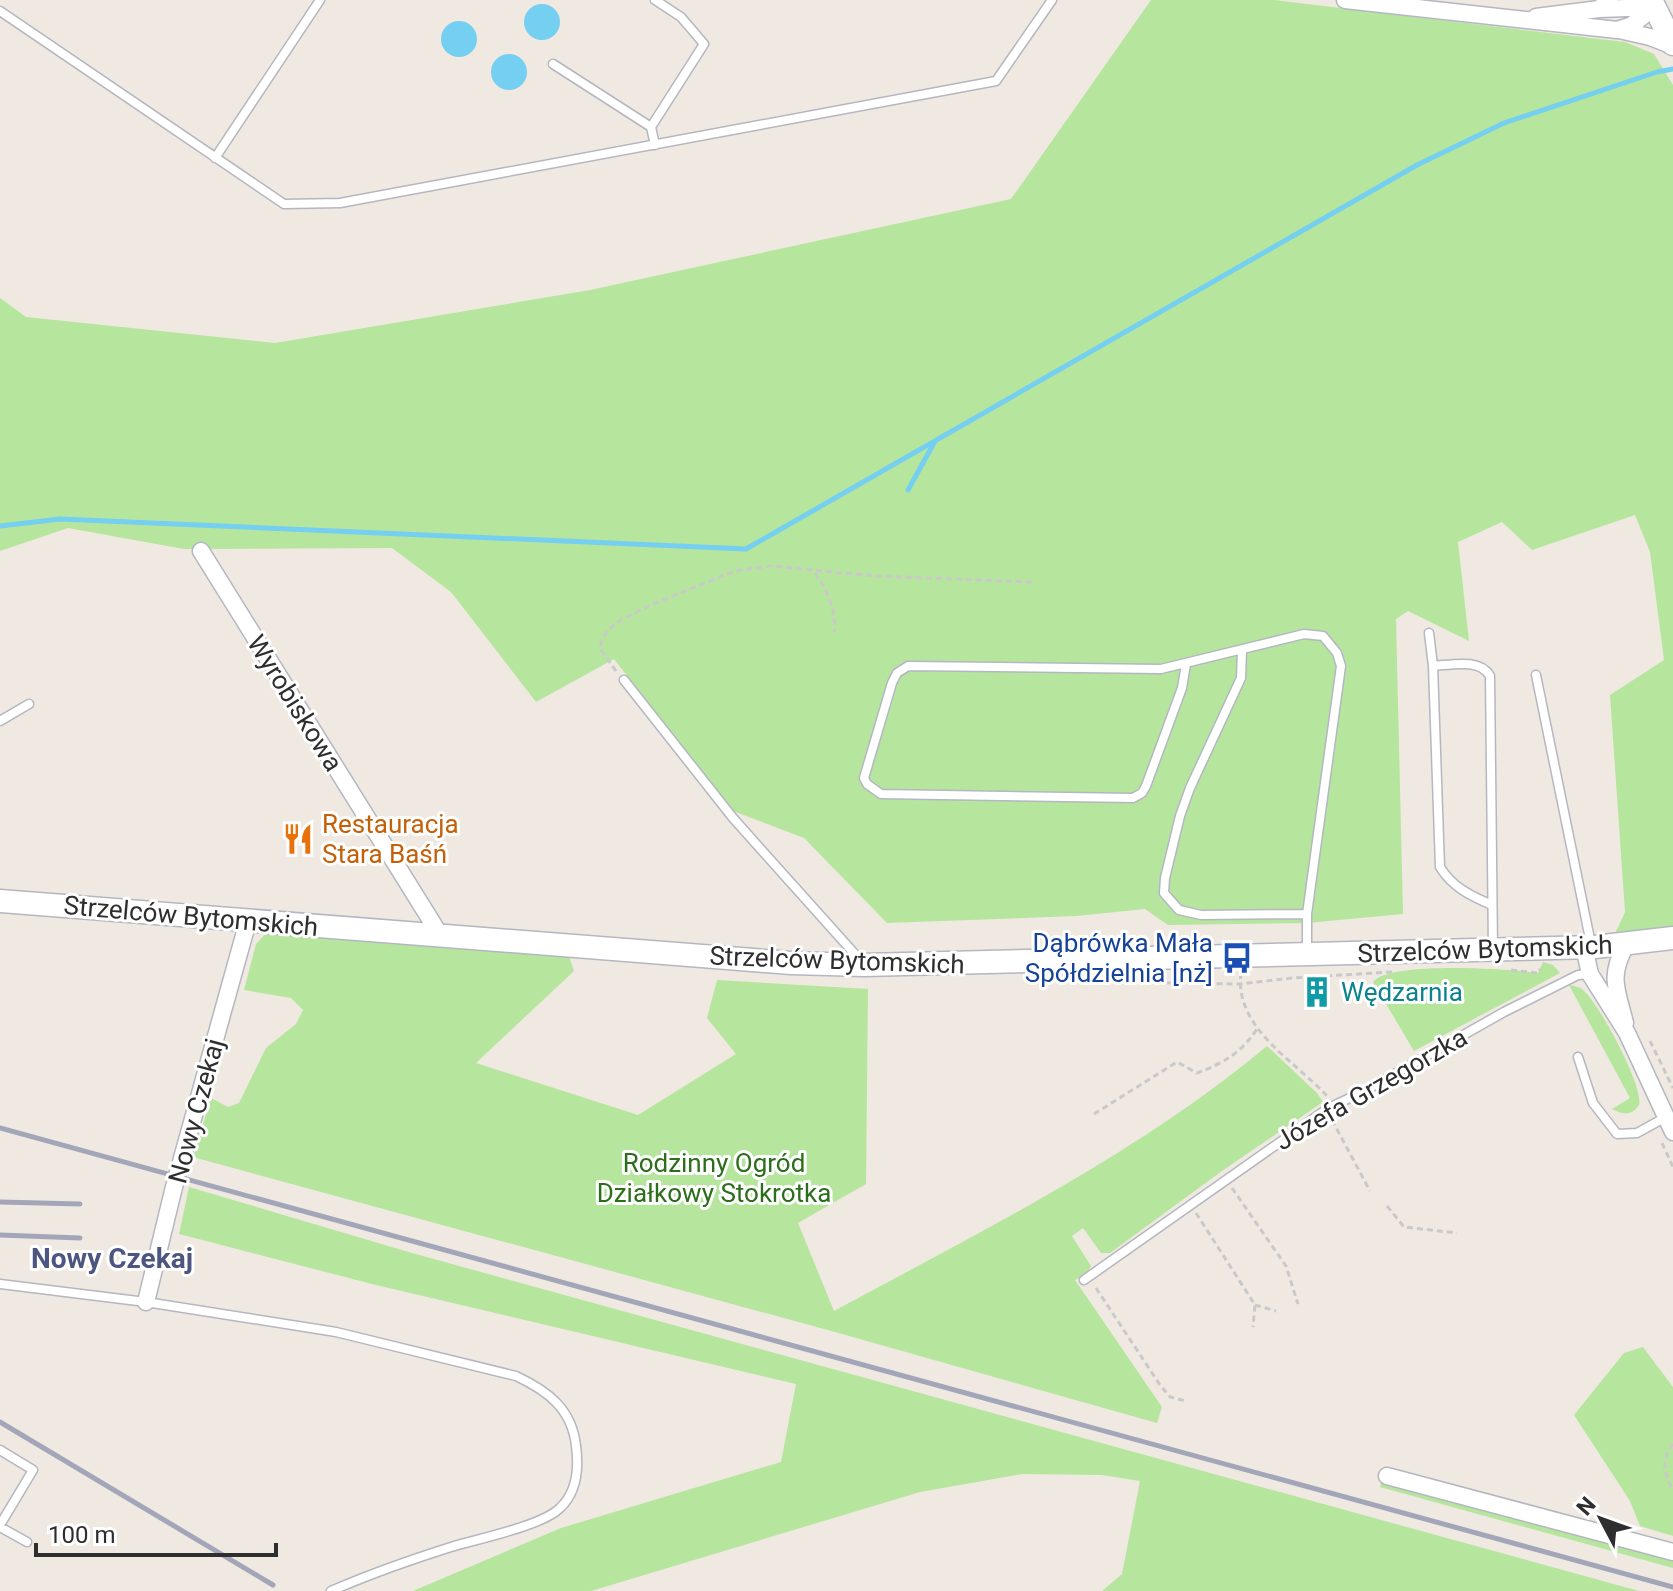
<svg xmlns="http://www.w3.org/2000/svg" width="1673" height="1591" font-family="Roboto,sans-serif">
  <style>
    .green { fill: #b6e59e }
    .water { fill: #75cff0 }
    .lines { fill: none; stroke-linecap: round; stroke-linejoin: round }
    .stream { stroke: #75cff0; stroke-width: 5 }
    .lane-casing { stroke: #b4b7c1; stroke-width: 11 }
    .street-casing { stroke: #b4b7c1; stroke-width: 19 }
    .secondary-casing { stroke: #b4b7c1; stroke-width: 25 }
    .path { stroke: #c9c9c9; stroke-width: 3; stroke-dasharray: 6 4; stroke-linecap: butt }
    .lane { stroke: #fff; stroke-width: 8 }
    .street { stroke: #fff; stroke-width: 16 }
    .secondary { stroke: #fff; stroke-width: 22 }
    .rail { stroke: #a3a6b8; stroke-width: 5 }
    .labels { text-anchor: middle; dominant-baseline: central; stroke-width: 6; stroke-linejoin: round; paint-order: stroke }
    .street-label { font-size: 26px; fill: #2e2e2e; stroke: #fff }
    .food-label { font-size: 26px; fill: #c56008; stroke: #fff; text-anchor: start }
    .transit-label { font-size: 26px; fill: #164399; stroke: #fff; text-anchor: end }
    .culture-label { font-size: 26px; fill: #0d838f; stroke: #fff; text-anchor: start }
    .park-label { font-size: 26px; fill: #2c6e1b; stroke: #fff }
    .neighbourhood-label { font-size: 28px; font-weight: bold; fill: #4d5680; stroke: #fff }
  </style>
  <rect width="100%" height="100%" fill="#efe9e1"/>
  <path class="green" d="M 1151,0 L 1274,0 L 1625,42 L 1654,54 L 1673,85 L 1673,928 L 1615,934 L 1625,912 L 1610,695 L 1664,660 L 1650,552 L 1635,515 L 1532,550 L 1502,522 L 1458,542 L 1469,641 L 1408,611 L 1396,619 L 1403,914 L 1307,923 L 1168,925 L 1145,909 L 1076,916 L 887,923 L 804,838 L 733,811 L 614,659 L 536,702 L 451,592 L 392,548 L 184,549 L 68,528 L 0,551 L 0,298 L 26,317 L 275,343 L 590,290 L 1011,199 Z
    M 267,932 L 569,956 L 574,971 L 476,1063 L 638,1115 L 736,1054 L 707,1018 L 717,980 L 868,989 L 866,1184 L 798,1223 L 834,1311 C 982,1231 1136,1155 1267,1046 L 1317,1093 L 1323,1102 L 1222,1171 L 1110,1253 L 1101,1253 L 1083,1228 L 1072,1236 L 1091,1266 L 1086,1274 L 1075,1280 L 1162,1407 L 1157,1423 L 835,1332 L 193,1157 L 211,1098 L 228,1107 L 239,1103 L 266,1048 L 296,1024 L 303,1010 L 291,998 L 244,990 L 256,944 Z
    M 1543,962 L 1553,965 L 1560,973 L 1414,1051 L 1373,982 C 1390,961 1509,969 1538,973 Z
    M 1569,985 C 1576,986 1581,987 1586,993 C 1601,1008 1644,1087 1639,1105 C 1632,1116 1623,1115 1612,1109 L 1630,1098 Z
    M 189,1187 L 412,1253 L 1639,1591 L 1102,1591 L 1122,1574 L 1140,1481 L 1102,1475 L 1022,1474 L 920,1492 L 591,1591 L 413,1591 L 561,1528 L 781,1462 L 796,1384 L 372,1284 L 179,1234 Z
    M 1643,1347 L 1673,1387 L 1673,1536 L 1640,1526 L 1630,1501 L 1574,1415 L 1624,1353 Z
    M 1383,1479 L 1673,1560 L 1673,1568 L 1380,1487 Z"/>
  <path class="water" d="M524 22a18 18 0 1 1 36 0a18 18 0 1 1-36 0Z
    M441 39a18 18 0 1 1 36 0a18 18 0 1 1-36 0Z
    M491 72a18 18 0 1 1 36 0a18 18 0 1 1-36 0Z"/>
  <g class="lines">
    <path class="stream" d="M 908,490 L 934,443
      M 0,526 L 60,519 L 746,549 L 1417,165 L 1504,123 L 1657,72 L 1673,69"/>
    <defs>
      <path id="lane" d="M 655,0 L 681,17 L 704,44 L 651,127 L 655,145
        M 0,11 L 284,204 L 340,203 L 996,81 L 1052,0
        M 553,64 L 651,127
        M 215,158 L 320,0
        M 1429,633 L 1433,666 L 1440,867 C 1452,887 1471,896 1492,905
        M 1242,651 L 1241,678 L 1190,788 L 1180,816 L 1165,878 L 1164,893 L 1179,910 L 1201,915 L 1307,914
        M 1186,664 L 1182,688 L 1146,786 L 1142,793 L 1133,798 L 881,794 L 867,784 L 864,778 L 892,683 L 897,673 L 908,666 L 1161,669 L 1304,634 L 1323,636 L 1337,653 L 1341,666 L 1307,914 L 1307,944 L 1310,953
        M 1433,666 C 1451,665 1480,658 1490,676 L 1493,950
        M 1536,675 L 1591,944
        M 624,680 L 733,818 L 861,961
        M 0,721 L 29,704
        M 1578,1057 L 1593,1103 L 1617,1134 L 1637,1133 L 1666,1117
        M 1084,1280 L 1327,1109 L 1368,1089 L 1504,1012 L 1578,975 L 1590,974
        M 0,1284 L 146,1302 L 336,1332 L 516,1376 C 548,1391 572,1409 576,1446 C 579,1468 577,1492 560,1508 C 542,1526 477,1539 451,1547 C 410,1560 370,1574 331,1591
        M 0,1450 L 33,1470 L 0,1525
        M 0,1527 L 27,1542"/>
      <path id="street" d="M 1345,0 L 1617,30 L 1632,25 L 1654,7
        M 1599,9 L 1654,7
        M 1536,17 L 1599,9 L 1609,0
        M 1619,30 L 1650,37 L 1673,46
        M 201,551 L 440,935
        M 1584,947 L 1590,974 L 1627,1033 L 1673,1132
        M 1625,1023 C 1617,990 1608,977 1626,945
        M 146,1302 L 174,1187 L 248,921
        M 1387,1476 L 1673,1552"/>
      <path id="secondary" d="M 1651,0 L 1673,44
        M 0,901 L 791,963 L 864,965 L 1595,947 L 1673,938"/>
    </defs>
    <use href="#lane" class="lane-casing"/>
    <use href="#street" class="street-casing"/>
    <use href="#secondary" class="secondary-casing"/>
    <path class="path" d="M 815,573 C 827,590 837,611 834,632
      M 616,671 L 601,650 L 601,642 L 607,631 L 619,621 L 651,605 L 734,571 L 771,566 L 876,576 L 1034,582
      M 1511,970 L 1538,973 L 1540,969
      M 1241,973 C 1234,1028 1294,1060 1327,1096
      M 1158,978 L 1166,983 L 1240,984 L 1292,978 L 1392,972
      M 1086,979 L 1150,978
      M 1650,1041 L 1673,1088
      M 1094,1114 L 1177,1062 L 1197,1073 C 1224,1063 1241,1053 1257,1029
      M 1332,1120 L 1370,1191
      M 1662,1143 L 1673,1167
      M 1232,1188 L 1286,1266 L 1298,1304
      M 1387,1206 L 1404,1227 L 1457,1233
      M 1196,1213 L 1255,1305 L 1253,1327
      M 1096,1288 L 1160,1385 L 1170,1397 L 1186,1401
      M 1255,1305 L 1276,1311
      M 1673,1444 C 1661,1458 1664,1475 1673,1490"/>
    <use href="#lane" class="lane"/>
    <use href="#street" class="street"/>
    <use href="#secondary" class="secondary"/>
    <path class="rail" d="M 0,1128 L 1673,1587
      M 0,1202 L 80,1204
      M 0,1235 L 80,1238
      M 0,1422 L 273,1585"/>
  </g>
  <defs>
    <symbol id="restaurant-bare" viewBox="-9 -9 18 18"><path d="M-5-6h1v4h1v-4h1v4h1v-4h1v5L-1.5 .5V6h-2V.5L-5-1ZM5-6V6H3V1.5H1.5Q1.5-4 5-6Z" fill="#e8710a" stroke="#fff" stroke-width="2.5" paint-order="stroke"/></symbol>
    <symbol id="bus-bare" viewBox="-9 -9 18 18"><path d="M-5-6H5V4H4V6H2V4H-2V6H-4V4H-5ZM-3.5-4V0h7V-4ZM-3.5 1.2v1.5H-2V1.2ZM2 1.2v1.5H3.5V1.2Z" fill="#1a4fb4" stroke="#fff" stroke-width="2.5" paint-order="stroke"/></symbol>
    <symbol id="building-bare" viewBox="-9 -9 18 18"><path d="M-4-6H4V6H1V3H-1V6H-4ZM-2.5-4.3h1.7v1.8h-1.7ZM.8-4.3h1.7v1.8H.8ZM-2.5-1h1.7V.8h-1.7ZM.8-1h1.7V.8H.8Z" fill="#0f9aa8" stroke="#fff" stroke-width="2.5" paint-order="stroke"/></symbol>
  </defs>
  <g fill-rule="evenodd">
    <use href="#restaurant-bare" x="276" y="817" width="44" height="44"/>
    <use href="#bus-bare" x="1215" y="936" width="44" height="44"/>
    <use href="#building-bare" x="1295" y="970" width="44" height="44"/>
  </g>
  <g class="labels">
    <g class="street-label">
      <text transform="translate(295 703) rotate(58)">Wyrobiskowa</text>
      <text transform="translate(191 916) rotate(5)">Strzelców Bytomskich</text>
      <text transform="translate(1485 949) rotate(-2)">Strzelców Bytomskich</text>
      <text transform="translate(837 960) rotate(2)">Strzelców Bytomskich</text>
      <text transform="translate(1371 1089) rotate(-30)">Józefa Grzegorzka</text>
      <text transform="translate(196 1111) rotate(-75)">Nowy Czekaj</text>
    </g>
    <g class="food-label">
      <text x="322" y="824">Restauracja<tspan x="322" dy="30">Stara Baśń</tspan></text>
    </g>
    <g class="transit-label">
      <text x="1213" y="943">Dąbrówka Mała<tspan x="1213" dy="30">Spółdzielnia [nż]</tspan></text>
    </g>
    <g class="culture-label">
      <text x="1341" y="992">Wędzarnia</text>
    </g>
    <g class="park-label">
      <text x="714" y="1163">Rodzinny Ogród<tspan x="714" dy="30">Działkowy Stokrotka</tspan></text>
    </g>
    <g class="neighbourhood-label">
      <text x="112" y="1258">Nowy Czekaj</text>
    </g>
  </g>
  <g transform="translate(1601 1519) rotate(311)" stroke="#ffffff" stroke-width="6" paint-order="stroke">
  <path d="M0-6L14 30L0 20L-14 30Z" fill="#2e2e2e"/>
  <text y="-12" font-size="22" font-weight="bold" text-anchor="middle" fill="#2e2e2e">N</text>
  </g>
  <path d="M36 1543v12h240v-12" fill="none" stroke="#2e2e2e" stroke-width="4"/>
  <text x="48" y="1543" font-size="24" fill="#2e2e2e" stroke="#ffffff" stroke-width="6" paint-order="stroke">100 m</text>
</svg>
